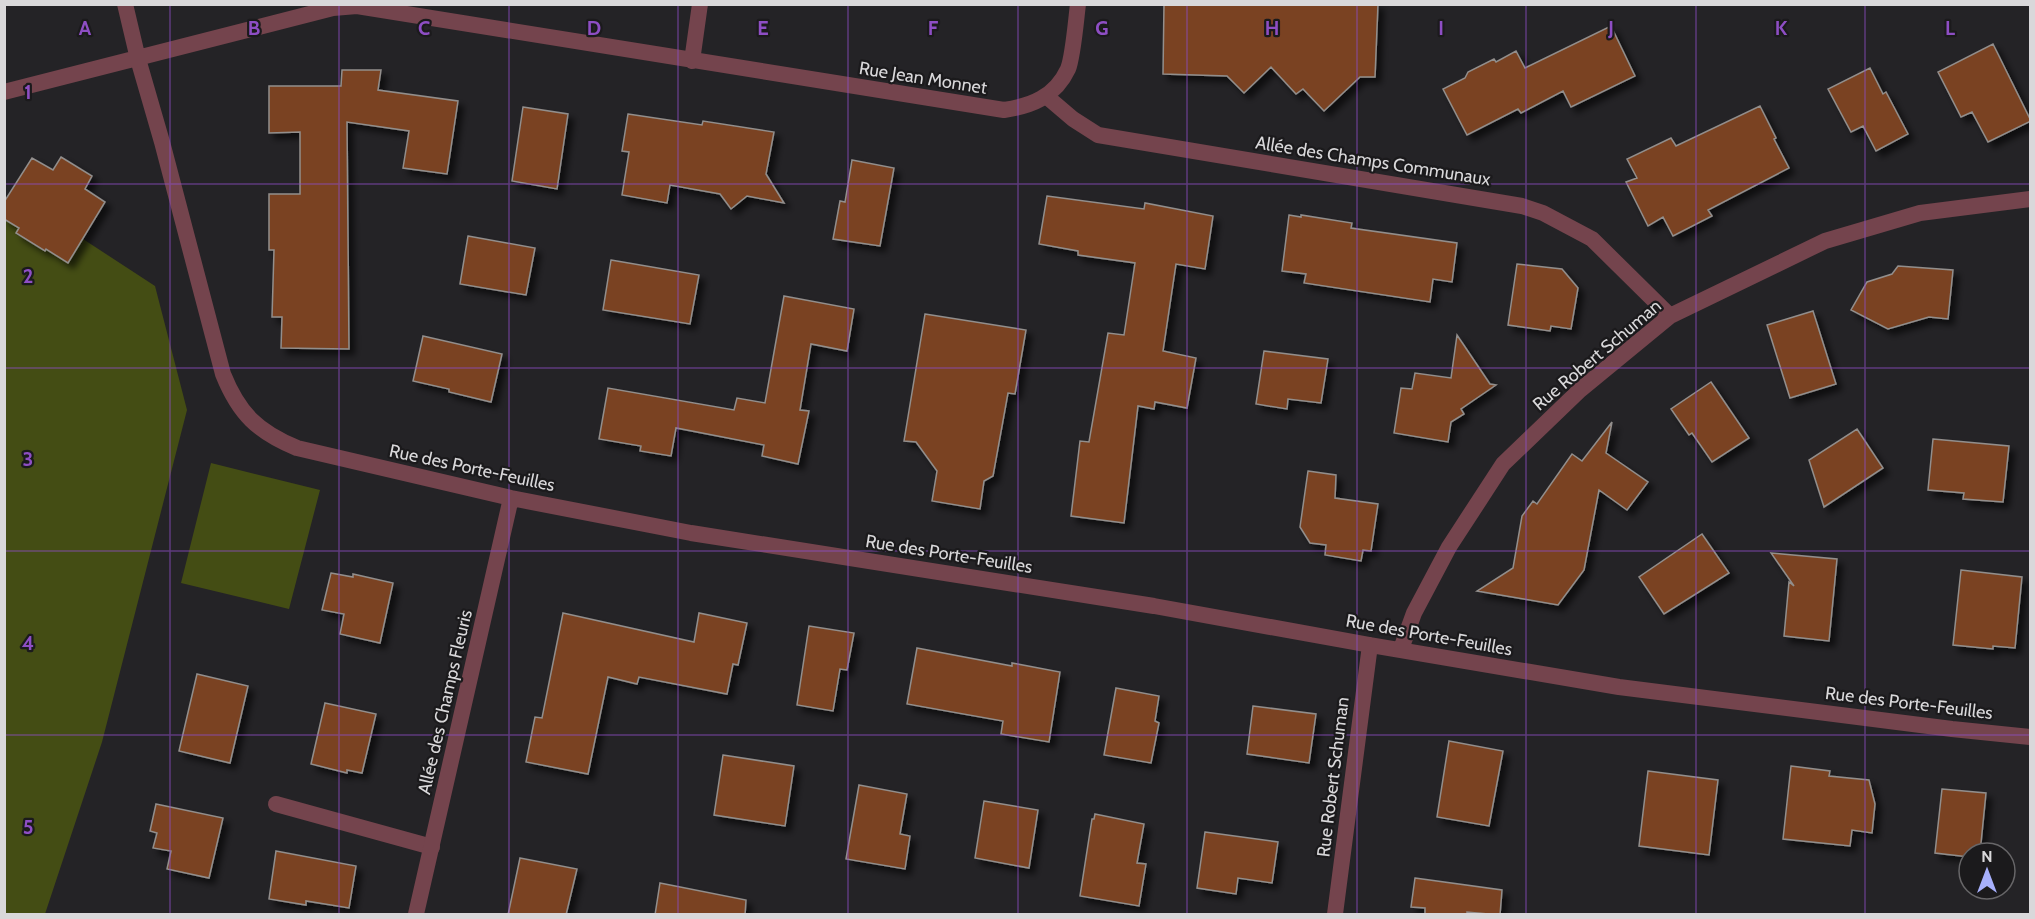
<svg xmlns="http://www.w3.org/2000/svg" width="2035" height="919" font-family="Cabin,sans-serif">
  <style>
    .green { fill: #444d14 }
    .building { fill: #7a4321; stroke: #928e8c; stroke-width: 1.5; filter: url(#shadow) }
    .lines { fill: none; stroke-linecap: round; stroke-linejoin: round }
    .service { stroke: #74444d; stroke-width: 16 }
    .minor { stroke: #74444d; stroke-width: 16 }
    .grid { fill: none; stroke: #8e4ec4; stroke-width: 1.5; stroke-opacity: 0.55 }
    .labels { text-anchor: middle; dominant-baseline: central; stroke-width: 4.5; stroke-linejoin: round; paint-order: stroke }
    .street-label { font-size: 18px; fill: #d9d8da; stroke: #1b1a1c }
    .grid-label { font-size: 20px; text-anchor: middle; font-weight: bold; fill: #8e4ec4; stroke: #1b1a1c; stroke-width: 4.5; stroke-linejoin: round; paint-order: stroke }
  </style>
  <defs>
    <filter id="shadow"><feDropShadow dx="5.5" dy="5.5" stdDeviation="3" flood-color="#0009"/></filter>
  </defs>
  <rect width="100%" height="100%" fill="#242326"/>
  <path class="green" d="M 5,219 L 19,228 L 16,234 L 44,251 L 48,246 L 70,259 L 83,239 L 155,286 L 187,410 L 102,742 L 45,914 L 5,914 Z
    M 211,463 L 320,490 L 289,609 L 181,583 Z"/>
  <path class="building" d="M 1164,4 L 1378,4 L 1375,77 L 1360,77 L 1324,111 L 1303,89 L 1296,94 L 1271,67 L 1244,93 L 1227,76 L 1163,74 Z
    M 1611,26 L 1635,76 L 1571,107 L 1563,91 L 1521,113 L 1518,109 L 1467,135 L 1443,89 L 1465,78 L 1468,72 L 1494,59 L 1496,62 L 1516,51 L 1525,68 Z
    M 1993,44 L 2031,121 L 1988,142 L 1972,112 L 1961,117 L 1938,72 Z
    M 1870,68 L 1883,94 L 1886,92 L 1908,134 L 1876,151 L 1863,126 L 1851,132 L 1828,89 Z
    M 342,70 L 381,70 L 378,90 L 458,101 L 447,174 L 403,168 L 409,131 L 347,122 L 349,349 L 281,348 L 282,317 L 272,317 L 274,250 L 269,250 L 269,194 L 300,194 L 300,132 L 269,133 L 269,86 L 341,86 Z
    M 1760,106 L 1776,138 L 1774,139 L 1789,168 L 1708,210 L 1712,216 L 1673,236 L 1663,217 L 1648,226 L 1626,182 L 1637,178 L 1627,159 L 1671,138 L 1676,146 Z
    M 523,107 L 568,114 L 557,189 L 512,181 Z
    M 628,114 L 702,125 L 703,121 L 774,132 L 766,174 L 784,203 L 747,196 L 731,209 L 720,194 L 670,185 L 667,203 L 622,195 L 629,152 L 622,151 Z
    M 61,157 L 92,176 L 85,189 L 105,202 L 68,263 L 46,249 L 45,251 L 16,233 L 19,228 L 4,219 L 4,202 L 32,158 L 53,170 Z
    M 852,160 L 894,168 L 880,246 L 833,239 L 840,201 L 845,202 Z
    M 1047,196 L 1144,209 L 1145,203 L 1213,216 L 1205,269 L 1176,264 L 1163,351 L 1196,358 L 1187,408 L 1155,402 L 1154,409 L 1138,406 L 1124,523 L 1071,516 L 1080,441 L 1089,442 L 1108,333 L 1124,335 L 1135,263 L 1078,255 L 1078,251 L 1039,244 Z
    M 1289,215 L 1301,217 L 1301,215 L 1352,223 L 1351,228 L 1457,243 L 1452,282 L 1433,279 L 1430,302 L 1304,283 L 1306,274 L 1282,271 Z
    M 468,236 L 535,248 L 526,295 L 460,284 Z
    M 611,260 L 699,275 L 690,324 L 603,310 Z
    M 1517,264 L 1562,269 L 1578,288 L 1571,329 L 1551,326 L 1550,331 L 1508,325 Z
    M 1898,266 L 1953,270 L 1948,319 L 1929,317 L 1888,329 L 1851,310 L 1867,282 L 1892,274 Z
    M 784,296 L 854,309 L 847,351 L 811,344 L 800,410 L 809,411 L 798,464 L 762,456 L 764,445 L 676,428 L 671,456 L 640,451 L 641,446 L 599,439 L 608,388 L 734,410 L 737,398 L 765,403 Z
    M 1813,311 L 1836,384 L 1790,398 L 1767,325 Z
    M 925,314 L 1026,330 L 1015,394 L 1008,393 L 993,476 L 984,481 L 980,509 L 932,501 L 937,471 L 916,442 L 904,441 Z
    M 1457,335 L 1490,384 L 1496,385 L 1461,409 L 1464,414 L 1451,422 L 1448,442 L 1394,433 L 1401,388 L 1412,389 L 1415,373 L 1451,378 Z
    M 423,336 L 502,354 L 491,402 L 449,392 L 449,389 L 413,381 Z
    M 1264,351 L 1328,359 L 1321,403 L 1288,399 L 1287,409 L 1256,404 Z
    M 1711,382 L 1749,438 L 1712,462 L 1692,433 L 1689,435 L 1671,409 Z
    M 1612,422 L 1606,453 L 1648,482 L 1627,510 L 1599,490 L 1584,570 L 1558,605 L 1477,591 L 1513,568 L 1522,516 L 1533,501 L 1537,504 L 1572,454 L 1582,461 Z
    M 1857,429 L 1883,468 L 1824,507 L 1809,460 Z
    M 1933,439 L 2009,446 L 2003,502 L 1963,499 L 1964,493 L 1928,490 Z
    M 1308,471 L 1336,475 L 1335,498 L 1378,504 L 1371,551 L 1363,550 L 1361,561 L 1325,555 L 1326,545 L 1310,543 L 1300,527 Z
    M 1702,534 L 1729,573 L 1664,614 L 1639,577 Z
    M 1771,553 L 1837,559 L 1829,641 L 1784,636 L 1789,582 L 1794,586 Z
    M 1961,570 L 2022,577 L 2015,648 L 1993,646 L 1993,649 L 1953,645 Z
    M 331,573 L 353,577 L 353,574 L 393,583 L 380,643 L 340,634 L 344,614 L 322,610 Z
    M 563,613 L 694,642 L 699,613 L 747,623 L 738,665 L 733,664 L 727,694 L 639,677 L 637,684 L 608,677 L 588,774 L 526,762 L 535,717 L 542,718 Z
    M 809,626 L 854,633 L 847,670 L 840,669 L 833,711 L 797,705 Z
    M 917,648 L 1012,666 L 1012,663 L 1060,672 L 1049,742 L 1001,734 L 1003,721 L 907,704 Z
    M 197,674 L 248,686 L 230,763 L 179,751 Z
    M 1116,688 L 1159,696 L 1155,721 L 1159,723 L 1151,763 L 1104,755 Z
    M 325,703 L 376,714 L 362,773 L 347,770 L 347,773 L 311,764 Z
    M 1253,706 L 1316,714 L 1309,763 L 1247,754 Z
    M 1449,741 L 1503,751 L 1489,826 L 1437,817 Z
    M 723,755 L 794,766 L 785,826 L 714,815 Z
    M 1791,766 L 1830,771 L 1829,776 L 1869,780 L 1875,804 L 1872,833 L 1852,830 L 1850,846 L 1783,839 Z
    M 1648,771 L 1718,780 L 1709,855 L 1639,846 Z
    M 859,785 L 907,794 L 900,834 L 910,836 L 905,869 L 846,859 Z
    M 1942,789 L 1986,793 L 1980,853 L 1969,853 L 1969,857 L 1935,853 Z
    M 984,801 L 1038,810 L 1029,868 L 975,858 Z
    M 156,804 L 223,818 L 209,878 L 167,869 L 171,851 L 153,848 L 157,833 L 150,831 Z
    M 1095,814 L 1144,824 L 1137,863 L 1146,864 L 1139,906 L 1080,896 L 1092,819 L 1094,819 Z
    M 1205,832 L 1278,842 L 1272,883 L 1238,878 L 1236,894 L 1197,888 Z
    M 276,851 L 356,866 L 349,908 L 306,901 L 306,905 L 269,899 Z
    M 520,858 L 577,869 L 566,915 L 508,915 Z
    M 1415,878 L 1502,890 L 1500,915 L 1467,912 L 1467,915 L 1425,915 L 1425,908 L 1411,907 Z
    M 660,883 L 746,900 L 745,915 L 655,915 Z"/>
  <g class="lines">
    <path class="service" d="M 276,804 L 432,847"/>
    <path class="minor" d="M 125,4 L 138,59 L 162,142 L 223,374 C 239,414 258,432 297,448 L 511,498 L 691,533 L 1154,606 L 1370,645 L 1619,687 L 1952,729 L 2030,737
      M 692,61 L 700,4
      M 4,92 L 333,8 L 357,6 L 1004,110 C 1031,106 1055,97 1068,69 C 1073,57 1076,20 1078,4
      M 1046,96 L 1073,119 L 1098,135 L 1522,206 L 1543,213 L 1592,239 L 1670,316
      M 1401,649 L 1414,613 L 1449,547 L 1503,464 L 1580,390 L 1670,316 L 1825,241 L 1920,213 L 2030,199
      M 416,914 L 511,498
      M 1335,914 L 1370,645"/>
  </g>
  <path class="grid" d="M 170,4 L 170,914M 339,4 L 339,914M 509,4 L 509,914M 678,4 L 678,914M 848,4 L 848,914M 1018,4 L 1018,914M 1187,4 L 1187,914M 1357,4 L 1357,914M 1526,4 L 1526,914M 1696,4 L 1696,914M 1865,4 L 1865,914M 4,184 L 2030,184M 4,368 L 2030,368M 4,551 L 2030,551M 4,735 L 2030,735"/>
  <g class="labels">
    <g class="street-label">
      <text transform="translate(923 78) rotate(9)">Rue Jean Monnet</text>
      <text transform="translate(1373 161) rotate(9)">Allée des Champs Communaux</text>
      <text transform="translate(1597 355) rotate(-40)">Rue Robert Schuman</text>
      <text transform="translate(472 468) rotate(12)">Rue des Porte-Feuilles</text>
      <text transform="translate(949 554) rotate(9)">Rue des Porte-Feuilles</text>
      <text transform="translate(1429 635) rotate(10)">Rue des Porte-Feuilles</text>
      <text transform="translate(445 702) rotate(-77)">Allée des Champs Fleuris</text>
      <text transform="translate(1909 703) rotate(7)">Rue des Porte-Feuilles</text>
      <text transform="translate(1333 777) rotate(-83)">Rue Robert Schuman</text>
    </g>
  </g>
  <g class="grid-label">
    <text x="85" y="35">A</text>
    <text x="254" y="35">B</text>
    <text x="424" y="35">C</text>
    <text x="594" y="35">D</text>
    <text x="763" y="35">E</text>
    <text x="933" y="35">F</text>
    <text x="1102" y="35">G</text>
    <text x="1272" y="35">H</text>
    <text x="1441" y="35">I</text>
    <text x="1611" y="35">J</text>
    <text x="1781" y="35">K</text>
    <text x="1950" y="35">L</text>
    <text x="28" y="99">1</text>
    <text x="28" y="283">2</text>
    <text x="28" y="466">3</text>
    <text x="28" y="650">4</text>
    <text x="28" y="834">5</text>
  </g>
  <rect width="2035" height="919" fill="none" stroke="#d9d8da" stroke-width="12"/>
  <g transform="translate(1987 871)"><circle r="28" fill="#1b1a1c" stroke="#676668" stroke-width="1.5"/>
  <path d="M0-4.5L10 22L0 15L-10 22Z" fill="#a7b0fc"/>
  <text y="-9" font-size="16" font-weight="bold" text-anchor="middle" fill="#d9d8da">N</text>
  </g>
</svg>
